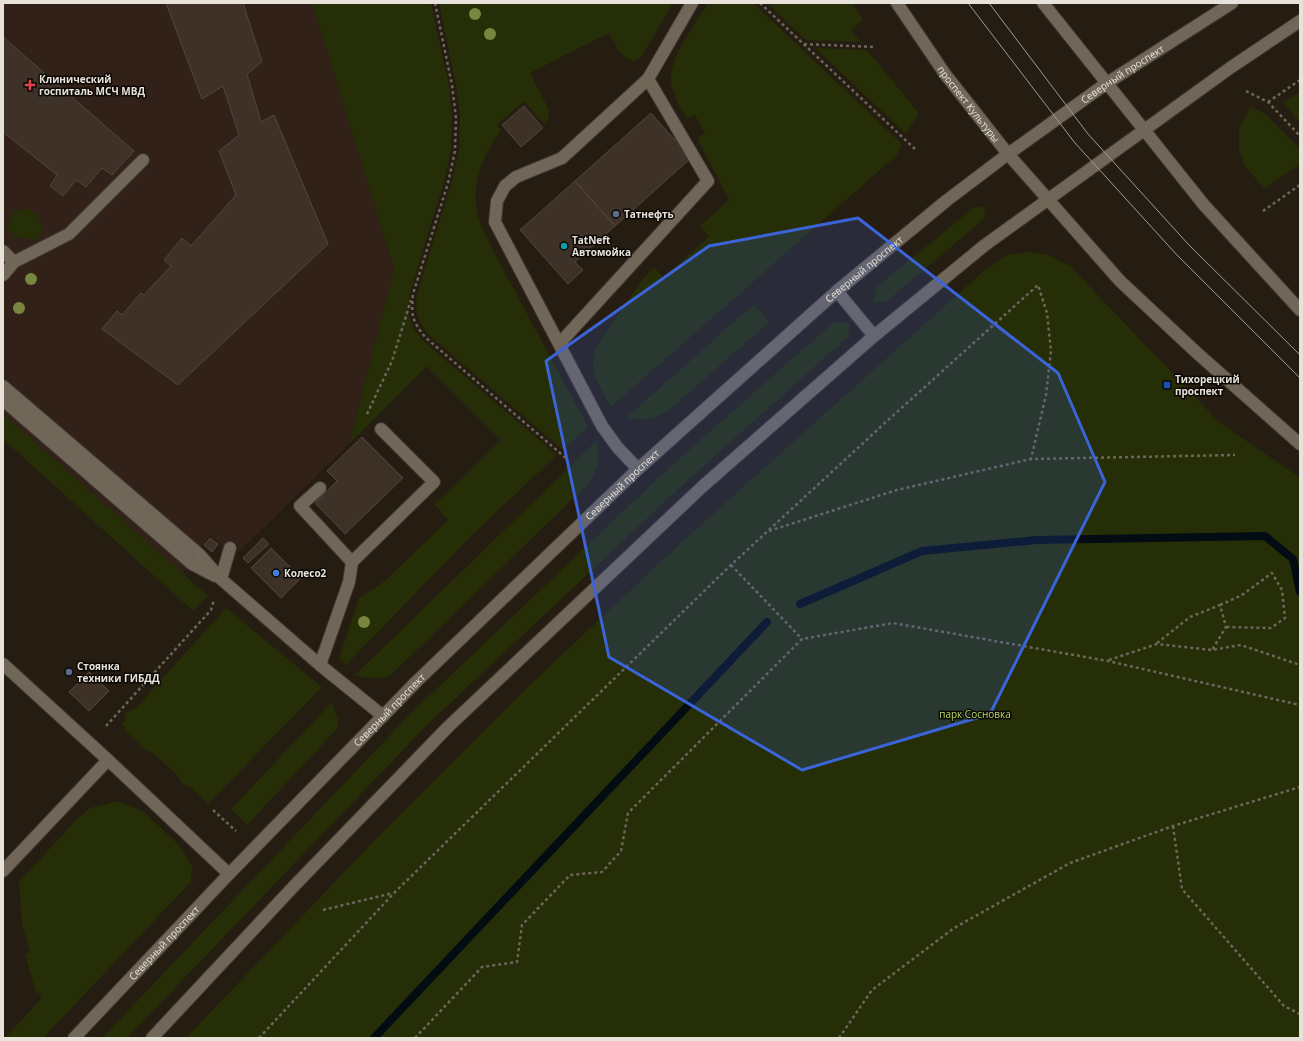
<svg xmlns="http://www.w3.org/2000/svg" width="1303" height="1041" font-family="'Open Sans',sans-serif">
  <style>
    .medical { fill: #322118 }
    .green { fill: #252e07 }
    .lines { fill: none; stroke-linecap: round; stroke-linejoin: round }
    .stream { stroke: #020c12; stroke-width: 8 }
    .building { fill: #3e3128; stroke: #53463c }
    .service-casing { stroke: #3e3731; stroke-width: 14 }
    .minor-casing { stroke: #3e3731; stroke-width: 14 }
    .secondary-casing { stroke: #3e3731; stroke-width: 14 }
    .path { stroke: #6d665b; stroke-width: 2.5; stroke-dasharray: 3 3; stroke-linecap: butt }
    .service { stroke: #706759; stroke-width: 12 }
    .minor { stroke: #706759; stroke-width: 12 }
    .secondary { stroke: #706759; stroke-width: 12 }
    .tram { stroke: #a09a91; stroke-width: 1 }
    .tree { fill: #788640 }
    .marked { fill: #3b64d8; fill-opacity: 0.2; stroke: #3b64d8; stroke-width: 3; stroke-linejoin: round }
    .health-dot { fill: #e0444e; stroke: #0b0804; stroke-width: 1.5 }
    .service-dot { fill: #5c6f8a; stroke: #0b0804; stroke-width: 1.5 }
    .culture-dot { fill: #0f9aa8; stroke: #0b0804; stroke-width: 1.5 }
    .transit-dot { fill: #1a4fb4; stroke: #0b0804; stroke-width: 1.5 }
    .shop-dot { fill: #3f7fe0; stroke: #0b0804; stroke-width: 1.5 }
    .labels { text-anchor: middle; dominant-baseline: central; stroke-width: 3; stroke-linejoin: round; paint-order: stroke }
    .street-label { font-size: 10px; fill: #e7e2da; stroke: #0b0804 }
    .poi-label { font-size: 10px; font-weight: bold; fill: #e7e2da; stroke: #0b0804; text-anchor: start }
    .park-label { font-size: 10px; fill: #bbdb67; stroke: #0b0804 }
  </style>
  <rect width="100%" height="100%" fill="#251d11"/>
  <path class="medical" d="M 3,3 L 312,3 L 394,269 L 349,444 L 239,552 L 221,544 L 210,535 L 203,544 L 199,554 L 169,589 L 3,439 Z"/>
  <path class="green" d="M 312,3 L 431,3 L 449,86 L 452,118 L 451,150 L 444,182 L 410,293 C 407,316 409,323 423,341 L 557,455 L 471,536 L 346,665 L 339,658 L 359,598 L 385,581 L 448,520 L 434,504 L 456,485 L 501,440 L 427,366 L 349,444 L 394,269 Z
    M 439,3 L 673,3 L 641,57 L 634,61 C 619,57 616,45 609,33 L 530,73 L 548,108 L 549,117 L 545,125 L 524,101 L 497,125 L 501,130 C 483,155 470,184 478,216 C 480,224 484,232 487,239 L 588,427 L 563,450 L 429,335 C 417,321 415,313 417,294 L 451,184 L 459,152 L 460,118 L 456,85 Z
    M 708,3 L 753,3 L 902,144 L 897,155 L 611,407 C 599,384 586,371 597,345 L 642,280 L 654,267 L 663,277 L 709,237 L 700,226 L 729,200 L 697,138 L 705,133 L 695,115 L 687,119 C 681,108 673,95 671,82 C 668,59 696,23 708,3 Z
    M 767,3 L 852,3 L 863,19 L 851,30 L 861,42 L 806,40 Z
    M 815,48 L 867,50 L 919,113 L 906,134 Z
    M 1300,92 L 1300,122 L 1283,103 Z
    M 1251,107 L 1264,113 L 1300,149 L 1300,164 L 1264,189 L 1244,164 L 1239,149 L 1239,128 Z
    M 985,206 L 984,219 L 887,301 L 872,302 L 877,287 L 973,208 Z
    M 27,208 L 37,214 L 43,228 L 35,240 L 17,237 L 6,228 L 13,213 Z
    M 1029,252 L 1048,255 L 1070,266 L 1220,423 L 1295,474 L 1300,479 L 1300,1038 L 186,1038 L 368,847 L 535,680 L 684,540 L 986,269 L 1007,255 Z
    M 754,304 L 769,322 L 667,412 C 651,420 644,421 627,417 Z
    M 833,323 L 850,323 L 848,337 L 689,479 L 427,725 L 127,1038 L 102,1038 L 412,712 L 672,465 Z
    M 3,414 L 208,596 L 193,611 L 3,439 Z
    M 596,441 C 601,461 599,467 588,484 L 389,677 C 376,679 367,678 355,675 Z
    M 226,608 L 322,687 L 208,804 L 190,787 L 182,783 L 176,774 L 153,753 L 144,749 L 124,729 L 124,727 L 122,724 L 125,721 L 125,713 L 136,708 L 154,688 L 153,686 L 161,680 Z
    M 332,702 L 338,720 L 337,729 L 247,825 L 231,809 Z
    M 118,801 L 143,811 L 179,845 L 192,865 L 191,882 L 43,1038 L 5,1038 L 42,998 L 40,993 L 36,993 L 25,954 L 30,952 L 22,923 L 19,882 L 77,819 L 90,808 Z"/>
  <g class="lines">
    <path class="stream" d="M 800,604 L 922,551 L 1037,540 L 1265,536 L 1293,559 L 1300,592
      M 374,1038 L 767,622"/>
  </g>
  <path class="building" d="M 166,3 L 243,3 L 262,62 L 247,74 L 261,122 L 274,115 L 328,244 L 178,385 L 102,329 L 117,311 L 122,315 L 141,293 L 144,295 L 171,266 L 164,260 L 182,238 L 191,246 L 236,195 L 219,151 L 239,135 L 223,86 L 202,99 Z
    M 3,37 L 134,151 L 112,175 L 102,168 L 86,187 L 76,180 L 63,196 L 50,186 L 57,175 L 3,132 Z
    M 524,106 L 543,128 L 521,147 L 502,125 Z
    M 651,113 L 691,158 L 615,226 L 575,181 Z
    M 575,181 L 615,226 L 575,262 L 583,270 L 568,284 L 520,230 Z
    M 362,437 L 403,478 L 345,534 L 315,503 L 337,481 L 327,471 Z
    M 210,538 L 218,544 L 212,552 L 204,545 Z
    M 263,538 L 269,544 L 248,563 L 243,558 Z
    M 271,548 L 301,578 L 281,598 L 251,568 Z
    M 89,672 L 109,691 L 89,711 L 69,692 Z"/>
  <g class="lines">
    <defs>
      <path id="service" d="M 3,251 L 14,262
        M 3,275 L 14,262 L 69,234 L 143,160
        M 559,344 L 708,181 L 648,79
        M 3,386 L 199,554 L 221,579 L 320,665 L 383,716
        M 3,400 L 192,564 L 215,576
        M 638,469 L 618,448 L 602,426 L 495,222 L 497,201 L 505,186 L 516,177 L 562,158 L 648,79 L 692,3
        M 320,488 L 300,506 L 352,562
        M 221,579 L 230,548
        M 3,664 L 108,760
        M 320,665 L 349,582 L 352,562 L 434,482 L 381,429"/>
      <path id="minor" d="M 3,871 L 108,760 L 229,874"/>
      <g id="secondary">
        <path id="s1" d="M 897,3 L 945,74 L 1008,154 L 1120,281 L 1197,353 L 1300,444"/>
        <path d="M 1043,3 L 1204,205 L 1300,310"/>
        <path d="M 837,291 L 874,336"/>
        <path id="s2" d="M 74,1038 L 229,874 L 417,681 L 638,469 L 837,291 L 946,201 L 1008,154 L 1107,83 L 1232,3"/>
        <path d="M 152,1038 L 295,885 L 448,727 L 703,486 L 874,336 L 985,245 L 1230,68 L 1300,21"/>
      </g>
    </defs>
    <use href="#service" class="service-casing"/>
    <use href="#minor" class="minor-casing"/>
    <use href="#secondary" class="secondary-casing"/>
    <path class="path" d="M 435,3 L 452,85 L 456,118 L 455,151 L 448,183 L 413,294 C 411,316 412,321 426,338 L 567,459
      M 760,3 L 916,150
      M 804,44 L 874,47
      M 1246,91 L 1268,102 L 1300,136
      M 1268,102 L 1300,80
      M 1263,211 L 1300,185
      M 367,414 L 392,361 L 411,300
      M 769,531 L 897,490 L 1031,459 L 1235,455
      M 731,565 L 802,639
      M 1220,605 L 1242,595 L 1272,573 L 1282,590 L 1285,618 L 1271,628 L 1226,627
      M 1157,643 L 1190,617 L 1220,605 L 1226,627 L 1212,650
      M 1109,660 L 1157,644 L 1212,650 L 1241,645 L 1300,665
      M 106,726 L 211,610 L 214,600
      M 213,810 L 236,831
      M 1173,826 L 1182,889 L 1284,1006 L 1300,1014
      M 323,910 L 393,893
      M 259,1038 L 394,893 L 731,565 L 887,421 L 1038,285 L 1047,313 L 1051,351 L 1046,395 L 1031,459
      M 415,1038 L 482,967 L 517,962 L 522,925 L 570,875 L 602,872 L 621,851 L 628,813 L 802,639 L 893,623 L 1108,661 L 1300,705
      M 839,1038 L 872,990 L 954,928 L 1070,863 L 1173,826 L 1300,787"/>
    <use href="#service" class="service"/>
    <use href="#minor" class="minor"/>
    <use href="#secondary" class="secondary"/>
    <path class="tram" d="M 968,3 L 1075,143 L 1177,255 L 1300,378
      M 989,3 L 1088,134 L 1189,245 L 1300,355"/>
  </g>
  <g class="tree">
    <circle cx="475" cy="14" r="6"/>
    <circle cx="490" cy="34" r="6"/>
    <circle cx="31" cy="279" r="6"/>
    <circle cx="19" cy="308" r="6"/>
    <circle cx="364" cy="622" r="6"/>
  </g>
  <path class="marked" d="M 858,218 L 1058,373 L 1105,482 L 990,714 L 802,770 L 609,657 L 546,361 L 709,246 Z"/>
  <path class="health-dot" d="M28 79h4v4h4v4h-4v4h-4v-4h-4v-4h4z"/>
  <g class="service-dot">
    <circle cx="616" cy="214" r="4"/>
    <circle cx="69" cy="672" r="4"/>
  </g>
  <circle class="culture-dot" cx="564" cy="246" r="4"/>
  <rect class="transit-dot" x="1163" y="381" width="8" height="8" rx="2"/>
  <circle class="shop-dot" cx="276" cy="573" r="4"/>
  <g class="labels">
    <g class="street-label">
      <text stroke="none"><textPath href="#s2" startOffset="1427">Северный проспект</textPath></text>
      <text stroke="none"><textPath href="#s1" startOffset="124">проспект Культуры</textPath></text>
      <text stroke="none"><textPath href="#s2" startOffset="1103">Северный проспект</textPath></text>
      <text stroke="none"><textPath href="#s2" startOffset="779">Северный проспект</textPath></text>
      <text stroke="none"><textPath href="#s2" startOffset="455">Северный проспект</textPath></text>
      <text stroke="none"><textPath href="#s2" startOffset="131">Северный проспект</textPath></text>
    </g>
    <g class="poi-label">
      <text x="39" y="79">Клинический<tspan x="39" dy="12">госпиталь МСЧ МВД</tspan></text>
      <text x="624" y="214">Татнефть</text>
      <text x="572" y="240">TatNeft<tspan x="572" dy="12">Автомойка</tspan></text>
      <text x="1175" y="379">Тихорецкий<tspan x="1175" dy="12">проспект</tspan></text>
      <text x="284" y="573">Колесо2</text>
      <text x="77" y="666">Стоянка<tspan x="77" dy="12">техники ГИБДД</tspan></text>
    </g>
    <g class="park-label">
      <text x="975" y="714">парк Сосновка</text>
    </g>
  </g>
  <rect width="1303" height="1041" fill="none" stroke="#e7e2da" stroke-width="8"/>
</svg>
